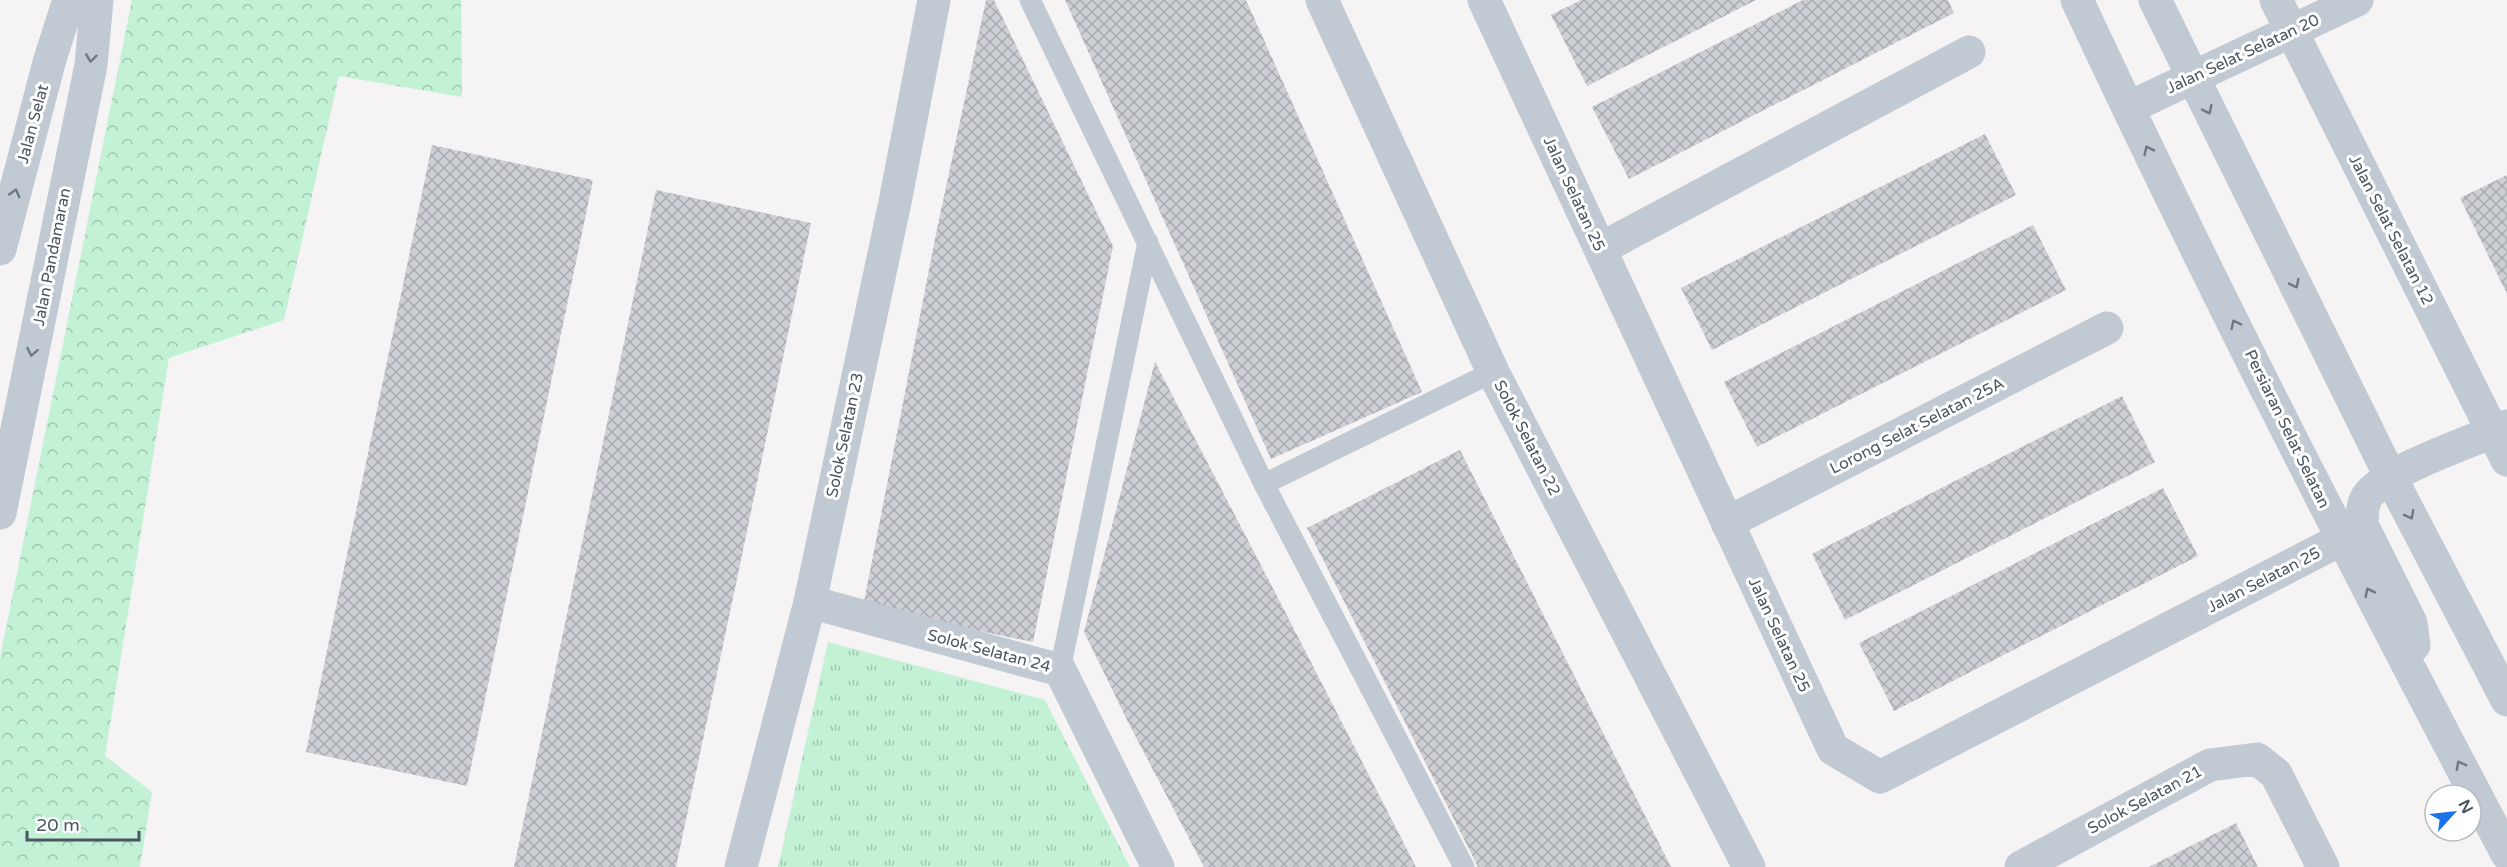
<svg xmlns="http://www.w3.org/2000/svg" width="2507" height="867" font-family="'Varela Round',sans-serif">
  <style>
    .grass { fill: url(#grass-tufts) }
    .forest { fill: url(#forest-crowns) }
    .building { fill: url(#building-cross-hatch) }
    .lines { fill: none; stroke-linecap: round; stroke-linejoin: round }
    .service { stroke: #c1cad2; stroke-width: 21 }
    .minor { stroke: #c1cad2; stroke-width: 33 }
    .oneway { stroke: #6e7983 }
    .labels { text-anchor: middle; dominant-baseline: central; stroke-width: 6; stroke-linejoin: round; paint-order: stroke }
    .street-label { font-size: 16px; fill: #4a5661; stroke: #fff }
  </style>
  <defs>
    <pattern id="grass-tufts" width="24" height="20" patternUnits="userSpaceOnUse" patternTransform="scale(1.5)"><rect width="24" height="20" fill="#c3f1d5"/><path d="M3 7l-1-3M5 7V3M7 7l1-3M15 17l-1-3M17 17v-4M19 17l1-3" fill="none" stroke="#a0c6b0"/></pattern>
    <pattern id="forest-crowns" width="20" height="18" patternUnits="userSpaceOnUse" patternTransform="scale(1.5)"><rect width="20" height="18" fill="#c3f1d5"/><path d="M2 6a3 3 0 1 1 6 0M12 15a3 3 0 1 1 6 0" fill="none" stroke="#a0c6b0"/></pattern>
    <pattern id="building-cross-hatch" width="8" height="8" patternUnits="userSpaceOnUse" patternTransform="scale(1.5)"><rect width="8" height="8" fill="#cdcfd5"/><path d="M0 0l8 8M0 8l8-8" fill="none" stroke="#a8abb0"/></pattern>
  </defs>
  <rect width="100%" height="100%" fill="#f5f3f3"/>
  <path class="grass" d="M 828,642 L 1045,700 L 1130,867 L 778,867 Z"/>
  <path class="forest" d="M 132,0 L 461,0 L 462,97 L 339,76 L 284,320 L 169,358 L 105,756 L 152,792 L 140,867 L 0,867 L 0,658 Z"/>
  <path class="building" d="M 986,0 L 994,0 L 1113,246 L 1033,642 L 863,607 L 937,229 Z
    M 1065,0 L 1246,0 L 1422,392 L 1271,459 Z
    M 1581,0 L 1756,0 L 1587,86 L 1551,15 Z
    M 1803,0 L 1948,0 L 1954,13 L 1629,179 L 1592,107 Z
    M 1985,134 L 2016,195 L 1712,350 L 1681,288 Z
    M 432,145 L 593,180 L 467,786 L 306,752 Z
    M 2507,175 L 2507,294 L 2460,198 Z
    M 656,190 L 811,223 L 738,574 L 676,867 L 514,867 Z
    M 2033,225 L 2066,290 L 1757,447 L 1724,382 Z
    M 1155,362 L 1278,598 L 1416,867 L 1204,867 L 1130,726 L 1084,632 Z
    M 2122,396 L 2155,462 L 1845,620 L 1812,554 Z
    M 1460,450 L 1625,776 L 1671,867 L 1478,867 L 1354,621 L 1307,528 Z
    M 2163,488 L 2198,556 L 1894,711 L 1859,643 Z
    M 2236,823 L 2258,867 L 2149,867 Z"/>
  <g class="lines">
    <path class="service" d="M 1030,0 L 1264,484 L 1464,867
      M 1264,484 L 1493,372
      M 1060,670 L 1148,242"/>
    <path class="minor" d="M 1322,0 L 1493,372 L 1749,867
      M 1484,0 L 1833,749 L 1880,777 L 2342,539
      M 2077,0 C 2212,289 2358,572 2507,854
      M 2155,0 L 2390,476 L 2507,700
      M 2276,0 L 2507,460
      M 2128,108 L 2357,0
      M 0,249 L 50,59 L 69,0
      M 1600,249 L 1969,52
      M 0,513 L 91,65 L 97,0
      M 1727,523 L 2107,328
      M 810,602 L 1060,670 L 1158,867
      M 2414,645 L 2411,623 L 2362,525 C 2362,515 2362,502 2369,494 C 2393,467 2471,442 2507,426
      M 741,867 L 810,602 L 895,202 L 934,0
      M 2021,867 L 2210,765 L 2257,759 L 2276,774 L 2323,867"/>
  </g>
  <defs><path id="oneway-chevron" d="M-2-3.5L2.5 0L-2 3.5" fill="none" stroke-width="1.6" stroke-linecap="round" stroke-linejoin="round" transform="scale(1.5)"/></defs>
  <g class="oneway">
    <use href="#oneway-chevron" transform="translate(91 58) rotate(97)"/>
    <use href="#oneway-chevron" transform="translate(2208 110) rotate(64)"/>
    <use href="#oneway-chevron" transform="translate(2148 150) rotate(-116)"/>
    <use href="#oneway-chevron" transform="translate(15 193) rotate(-75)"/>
    <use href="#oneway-chevron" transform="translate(2295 284) rotate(64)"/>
    <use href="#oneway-chevron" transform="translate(2235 324) rotate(-116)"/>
    <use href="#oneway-chevron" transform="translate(32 352) rotate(101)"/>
    <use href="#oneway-chevron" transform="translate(2410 515) rotate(62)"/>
    <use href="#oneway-chevron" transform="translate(2369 592) rotate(-117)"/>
    <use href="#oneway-chevron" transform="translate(2460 765) rotate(-118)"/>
  </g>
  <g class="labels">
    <g class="street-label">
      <text transform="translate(2243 54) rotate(-25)">Jalan Selat Selatan 20</text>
      <text transform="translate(33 124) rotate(-75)">Jalan Selat</text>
      <text transform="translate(1574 194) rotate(65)">Jalan Selatan 25</text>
      <text transform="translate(2391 230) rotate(63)">Jalan Selat Selatan 12</text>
      <text transform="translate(52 257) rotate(-79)">Jalan Pandamaran</text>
      <text transform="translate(1917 426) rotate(-27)">Lorong Selat Selatan 25A</text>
      <text transform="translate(2287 429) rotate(64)">Persiaran Selat Selatan</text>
      <text transform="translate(845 435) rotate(-78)">Solok Selatan 23</text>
      <text transform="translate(1527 438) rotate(63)">Solok Selatan 22</text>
      <text transform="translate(2264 580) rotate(-27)">Jalan Selatan 25</text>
      <text transform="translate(1779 635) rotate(65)">Jalan Selatan 25</text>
      <text transform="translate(989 651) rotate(15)">Solok Selatan 24</text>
      <text transform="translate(2145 800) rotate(-28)">Solok Selatan 21</text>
    </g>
  </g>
  <g transform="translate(2453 813) rotate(63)"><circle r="28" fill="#ffffff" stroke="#b7bbc0" stroke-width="1.5"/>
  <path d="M0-4.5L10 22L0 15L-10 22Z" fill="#1a73e8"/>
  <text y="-9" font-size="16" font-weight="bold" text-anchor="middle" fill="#4a5661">N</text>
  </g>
  <path d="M27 831v9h112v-9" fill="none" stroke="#4a5661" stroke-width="3"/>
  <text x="36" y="831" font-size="18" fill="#4a5661" stroke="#ffffff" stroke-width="4.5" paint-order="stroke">20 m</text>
</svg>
